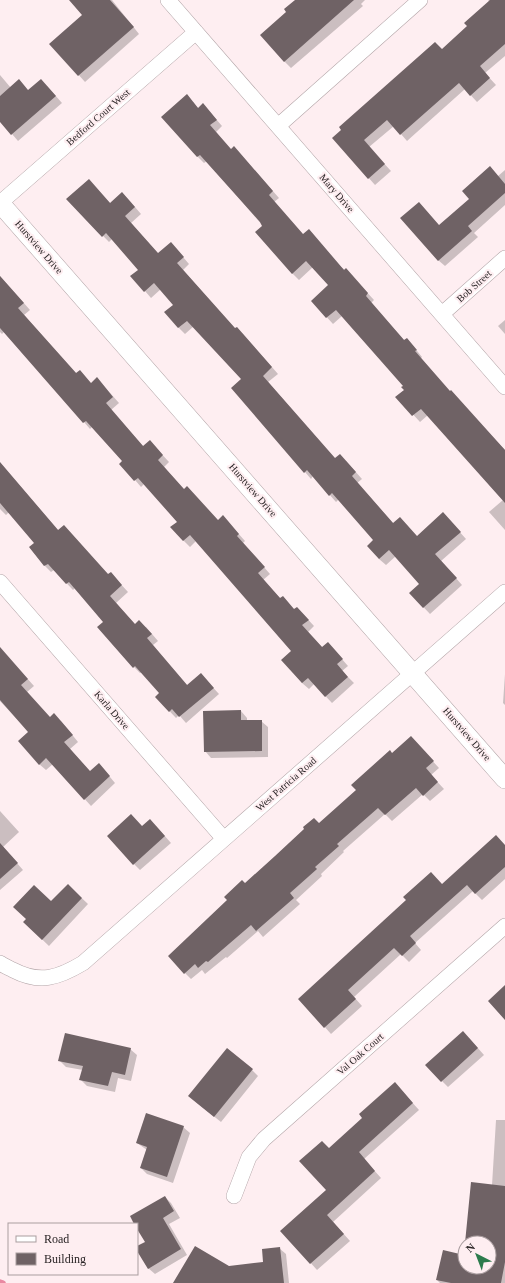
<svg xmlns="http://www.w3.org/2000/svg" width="505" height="1283" font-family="Georgia,serif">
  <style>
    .shadow { fill: #0003 }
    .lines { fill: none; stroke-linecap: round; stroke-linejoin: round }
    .stream { stroke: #e988a1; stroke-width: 5.5 }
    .building { fill: #6f6265 }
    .minor-casing { stroke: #b2a4a7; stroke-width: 16 }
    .tertiary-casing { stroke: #b2a4a7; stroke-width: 20 }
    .minor { stroke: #fff; stroke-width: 15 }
    .tertiary { stroke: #fff; stroke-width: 19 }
    .labels { text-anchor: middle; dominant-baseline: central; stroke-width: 4; stroke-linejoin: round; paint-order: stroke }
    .street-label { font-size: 10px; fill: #292425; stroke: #feeef1 }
  </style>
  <rect width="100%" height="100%" fill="#feeef1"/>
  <path class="shadow" d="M 70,0 L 112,0 L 139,34 L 85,82 L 51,44 L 83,15 Z
    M 296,0 L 365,0 L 361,4 L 363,6 L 291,68 L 284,61 L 287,13 Z
    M 488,0 L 505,0 L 505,56 L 485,73 L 496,85 L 477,102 L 465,89 L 407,141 L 394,126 L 369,147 L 391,171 L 375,185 L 333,138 L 442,50 L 469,26 L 490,2 Z
    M 0,75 L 11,88 L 28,91 L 47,86 L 62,103 L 18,141 L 0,120 Z
    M 193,102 L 199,109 L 209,111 L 222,126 L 216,132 L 231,150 L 240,154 L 279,198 L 274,202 L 303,235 L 352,276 L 374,300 L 371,303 L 405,341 L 413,346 L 422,357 L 421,358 L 450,392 L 505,450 L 505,530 L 489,512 L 503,500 L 428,415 L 420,422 L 397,397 L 405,390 L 404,386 L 342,316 L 333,324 L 312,301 L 329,285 L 313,267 L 299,280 L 292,273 L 263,226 L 207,161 L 204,163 L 198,157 L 163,117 Z
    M 505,170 L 505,205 L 474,233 L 478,237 L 445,266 L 438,260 L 440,226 Z
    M 89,180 L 111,204 L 122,193 L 129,200 L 141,214 L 131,223 L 158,254 L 177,250 L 189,264 L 183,270 L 235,329 L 243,334 L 278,374 L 268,382 L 335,459 L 346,461 L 362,479 L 357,483 L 394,524 L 417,537 L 449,520 L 466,539 L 441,561 L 462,585 L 430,614 L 410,593 L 420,584 L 396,556 L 386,565 L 379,559 L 375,540 L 339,499 L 336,502 L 313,476 L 311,479 L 305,472 L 242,379 L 194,326 L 185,334 L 179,328 L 166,313 L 174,305 L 161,289 L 151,298 L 132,276 L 139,270 L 112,239 L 109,242 L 67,199 Z
    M 0,276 L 30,310 L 24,315 L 77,374 L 91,384 L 103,385 L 119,403 L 111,410 L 144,447 L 156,448 L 169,462 L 164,467 L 184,490 L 218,521 L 229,523 L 245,541 L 243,543 L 270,574 L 263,580 L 281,599 L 295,610 L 303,614 L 314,626 L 308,632 L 323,648 L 334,650 L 348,666 L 342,671 L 354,683 L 332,703 L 314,684 L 309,689 L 302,683 L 283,660 L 293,651 L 196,541 L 190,547 L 183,540 L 178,522 L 144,484 L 141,487 L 135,480 L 120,464 L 123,461 L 92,427 L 90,429 L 84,422 L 4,332 L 2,334 L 0,332 Z
    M 505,320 L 505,334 L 498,326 Z
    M 0,463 L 59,531 L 109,575 L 117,580 L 128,592 L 116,603 L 135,625 L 146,627 L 158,641 L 153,645 L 188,686 L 207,681 L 219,694 L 186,723 L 179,715 L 176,718 L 156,697 L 160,693 L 142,672 L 140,673 L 134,667 L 105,622 L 75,588 L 73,590 L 54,570 L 51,572 L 45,566 L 30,548 L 35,543 L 9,512 L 6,515 L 0,509 Z
    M 0,652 L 8,657 L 34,686 L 27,692 L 50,718 L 61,721 L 78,742 L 70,749 L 90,772 L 105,771 L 115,783 L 91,806 L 53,764 L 46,770 L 39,764 L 29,732 L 0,701 Z
    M 505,674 L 505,705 L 503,703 Z
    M 241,711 L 247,718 L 247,721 L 261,721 L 268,727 L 268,757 L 211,758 L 205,751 Z
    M 417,744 L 439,768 L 431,775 L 444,789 L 430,801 L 423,794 L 392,821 L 385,814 L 343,851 L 344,852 L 321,874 L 322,876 L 296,900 L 300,904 L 263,937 L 258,931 L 227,958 L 226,957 L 205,974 L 202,970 L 191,979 L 185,973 L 245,884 L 319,824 L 357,790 L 392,754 Z
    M 0,811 L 19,832 L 3,847 L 23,870 L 0,890 Z
    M 156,826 L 171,843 L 140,870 L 134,864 L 142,827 Z
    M 505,845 L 505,879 L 482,900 L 473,891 L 415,943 L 421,950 L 409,962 L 401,954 L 354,997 L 362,1006 L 331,1034 L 300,999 L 442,885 Z
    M 68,885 L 88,904 L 49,946 L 24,922 L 51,903 Z
    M 469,1038 L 484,1055 L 448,1087 L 442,1081 Z
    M 130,1049 L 137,1055 L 131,1081 L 118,1078 L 115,1092 L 87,1086 L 81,1080 L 83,1070 L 66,1067 L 59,1060 Z
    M 252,1070 L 258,1076 L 221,1122 L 196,1102 Z
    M 401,1090 L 419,1110 L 364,1159 L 381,1178 L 333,1222 L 350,1241 L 317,1270 L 282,1231 L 327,1190 L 329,1149 Z
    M 496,1120 L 505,1120 L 505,1283 L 440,1283 L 437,1280 L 465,1256 L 465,1267 L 489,1267 L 489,1243 L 466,1243 L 492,1185 Z
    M 183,1127 L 190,1133 L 173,1183 L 147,1174 L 141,1168 L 147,1150 L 137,1143 Z
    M 165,1197 L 171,1203 L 180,1218 L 169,1224 L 187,1255 L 155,1274 L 148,1268 L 137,1249 L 146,1242 L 135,1224 Z
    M 279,1248 L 286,1254 L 289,1283 L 241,1283 Z"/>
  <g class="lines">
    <path class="stream" d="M 0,1282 L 3,1283"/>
  </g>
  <path class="building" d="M 69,0 L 110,0 L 134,27 L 78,76 L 49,44 L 82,15 Z
    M 295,0 L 354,0 L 284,62 L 260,35 L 286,12 L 284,9 Z
    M 490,0 L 505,0 L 505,44 L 480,66 L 490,78 L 470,96 L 459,83 L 400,135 L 387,120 L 364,140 L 385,164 L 368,179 L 332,138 L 341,130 L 339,127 L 435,42 L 442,49 L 467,26 L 464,23 Z
    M 19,79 L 28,90 L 41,79 L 56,96 L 11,135 L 0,122 L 0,96 Z
    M 187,94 L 198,108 L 203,103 L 217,120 L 210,125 L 231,149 L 234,146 L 273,191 L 269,195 L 303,234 L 309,229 L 344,270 L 346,268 L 368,293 L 366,296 L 404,340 L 407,338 L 417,350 L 415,351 L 450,391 L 451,390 L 505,450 L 505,503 L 421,409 L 412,416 L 395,397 L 404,390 L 401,387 L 403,386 L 336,310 L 326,318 L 311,301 L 328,285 L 306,261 L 292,274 L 255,232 L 262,226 L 260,222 L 200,155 L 197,157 L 161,117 Z
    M 490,166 L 505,184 L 505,193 L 468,226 L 472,231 L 438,261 L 400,218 L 419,202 L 439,225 L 469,199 L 462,191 Z
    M 89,179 L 110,203 L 122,192 L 135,207 L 125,216 L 158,253 L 171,242 L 184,257 L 177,263 L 235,328 L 237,327 L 272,367 L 263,376 L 335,458 L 340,454 L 356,472 L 352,476 L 393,523 L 400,517 L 417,536 L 443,512 L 461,532 L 435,554 L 457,578 L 423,608 L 409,593 L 419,584 L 389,550 L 379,559 L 367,546 L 373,540 L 332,493 L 329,496 L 307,470 L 304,473 L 231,388 L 241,379 L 187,321 L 178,328 L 164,312 L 173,305 L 154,283 L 144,292 L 130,276 L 138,270 L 106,233 L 102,237 L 66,199 Z
    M 0,276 L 24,303 L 18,308 L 76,373 L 80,370 L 91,383 L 97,377 L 113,397 L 106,403 L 143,446 L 150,440 L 163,455 L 158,460 L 184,489 L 187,486 L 218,520 L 223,515 L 239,534 L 237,536 L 265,567 L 258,573 L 280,598 L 283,596 L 294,609 L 297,607 L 309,620 L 302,625 L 322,647 L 328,642 L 343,659 L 337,664 L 348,677 L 325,697 L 308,678 L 302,683 L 281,660 L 291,651 L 190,535 L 183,541 L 170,527 L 177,522 L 138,478 L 134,481 L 119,464 L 122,461 L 86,421 L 83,423 L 0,328 Z
    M 0,462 L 58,530 L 64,525 L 108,574 L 111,572 L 122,585 L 110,596 L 135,624 L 139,620 L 152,634 L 147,638 L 187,685 L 201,673 L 214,688 L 179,717 L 172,709 L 169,712 L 155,697 L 159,693 L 135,666 L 133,668 L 97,627 L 103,622 L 69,582 L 66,584 L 48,564 L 44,566 L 29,547 L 34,543 L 0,503 Z
    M 0,647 L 28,679 L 21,685 L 50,717 L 54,713 L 73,735 L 64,742 L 90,771 L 99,763 L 110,776 L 84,800 L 46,758 L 39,765 L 18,741 L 28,732 L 0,700 Z
    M 241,710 L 241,720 L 262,720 L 262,751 L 204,752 L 203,711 Z
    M 411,736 L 434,761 L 426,768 L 438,782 L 423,796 L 416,788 L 385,815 L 378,808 L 337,844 L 339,846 L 315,867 L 317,869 L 290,893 L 294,898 L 256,931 L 251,925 L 208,962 L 206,961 L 198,968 L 195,964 L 184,974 L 168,956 L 227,900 L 224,897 L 242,880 L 245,883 L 275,856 L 304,829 L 303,827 L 314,818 L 319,823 L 356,790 L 351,785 L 390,750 L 392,753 Z
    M 131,814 L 142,826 L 150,819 L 165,836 L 133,865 L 107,836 Z
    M 496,835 L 505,845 L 505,867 L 475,894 L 467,885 L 410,936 L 416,943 L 402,956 L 394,948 L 348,990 L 356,999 L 324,1028 L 298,999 L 406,900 L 403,897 L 431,872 L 442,884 Z
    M 0,843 L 18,863 L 0,879 Z
    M 68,884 L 82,898 L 42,940 L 23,922 L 26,919 L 13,907 L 34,885 L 51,901 Z
    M 505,985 L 505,1020 L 488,1001 Z
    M 463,1031 L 478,1048 L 441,1082 L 425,1065 Z
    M 65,1033 L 131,1048 L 125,1075 L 112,1072 L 108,1086 L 79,1080 L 83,1066 L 58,1061 Z
    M 227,1048 L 253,1069 L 214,1117 L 188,1096 Z
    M 395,1082 L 413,1103 L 359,1152 L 375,1171 L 327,1215 L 344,1234 L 310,1264 L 280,1231 L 326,1190 L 299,1161 L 322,1141 L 329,1148 L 362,1118 L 359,1114 Z
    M 146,1113 L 184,1126 L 167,1177 L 140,1168 L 147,1147 L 136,1143 Z
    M 471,1182 L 505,1186 L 505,1262 L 501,1283 L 451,1283 L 436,1280 L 443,1250 L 464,1255 L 465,1247 L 465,1267 L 489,1267 L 489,1243 L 465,1243 Z
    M 165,1196 L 174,1211 L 163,1218 L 181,1249 L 148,1269 L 137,1251 L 137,1246 L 145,1242 L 137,1229 L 137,1224 L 134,1224 L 130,1216 Z
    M 195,1246 L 229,1266 L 263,1262 L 262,1249 L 280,1247 L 284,1283 L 173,1283 Z"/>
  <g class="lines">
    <defs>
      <path id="minor" d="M 168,0 L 505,387
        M 278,126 L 420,0
        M 0,203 L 196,32
        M 442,314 L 505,258
        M 0,582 L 224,839
        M 0,963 C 4,966 9,968 13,970 C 40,984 58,978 83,963 L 505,592
        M 234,1196 L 249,1157 L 264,1139 L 505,926"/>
      <path id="tertiary" d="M 0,203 L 505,779"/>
    </defs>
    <use href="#minor" class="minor-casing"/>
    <use href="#tertiary" class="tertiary-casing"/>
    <use href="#minor" class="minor"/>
    <use href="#tertiary" class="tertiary"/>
  </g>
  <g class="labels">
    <g class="street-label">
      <text transform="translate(98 117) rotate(-41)">Bedford Court West</text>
      <text transform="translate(337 193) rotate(49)">Mary Drive</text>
      <text transform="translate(39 247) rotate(49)">Hurstview Drive</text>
      <text transform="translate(474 286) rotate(-42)">Bob Street</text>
      <text transform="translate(253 490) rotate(49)">Hurstview Drive</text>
      <text transform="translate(112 710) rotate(49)">Karla Drive</text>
      <text transform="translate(467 734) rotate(49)">Hurstview Drive</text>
      <text transform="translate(286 784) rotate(-41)">West Patricia Road</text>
      <text transform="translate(360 1054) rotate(-41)">Val Oak Court</text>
    </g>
  </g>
  <rect x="8" y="1223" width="130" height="52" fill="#feeef1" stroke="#a99d9f"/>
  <rect x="16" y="1236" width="20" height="6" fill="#ffffff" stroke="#a99d9f"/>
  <text x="44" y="1243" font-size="12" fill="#292425">Road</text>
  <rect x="16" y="1253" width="20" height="12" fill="#6f6265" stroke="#a99d9f"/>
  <text x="44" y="1263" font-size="12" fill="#292425">Building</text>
  <g transform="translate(477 1255) rotate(318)"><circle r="19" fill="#feeef1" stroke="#a99d9f"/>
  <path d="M0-3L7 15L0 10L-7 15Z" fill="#2c7b4c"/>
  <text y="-6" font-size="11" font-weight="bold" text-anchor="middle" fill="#292425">N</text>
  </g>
</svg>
